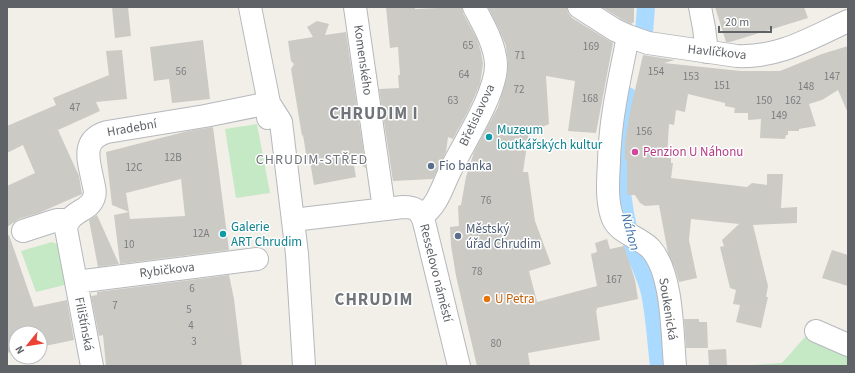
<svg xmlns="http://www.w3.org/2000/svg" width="855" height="373" font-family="'Source Sans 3',sans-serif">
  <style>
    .green { fill: #c5e8c5 }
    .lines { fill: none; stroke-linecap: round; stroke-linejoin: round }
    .canal { stroke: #aadaff; stroke-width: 18 }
    .building { fill: #cccac5 }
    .minor-casing { stroke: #b5b8bc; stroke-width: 24 }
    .minor { stroke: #fff; stroke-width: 22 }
    .culture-dot { fill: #0f9aa8; stroke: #fff; stroke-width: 1.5 }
    .hotel-dot { fill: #d1479c; stroke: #fff; stroke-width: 1.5 }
    .service-dot { fill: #5c6f8a; stroke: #fff; stroke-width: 1.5 }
    .food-dot { fill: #e8710a; stroke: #fff; stroke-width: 1.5 }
    .labels { text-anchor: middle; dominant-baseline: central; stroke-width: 3; stroke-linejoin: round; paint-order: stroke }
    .number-label { font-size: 11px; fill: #7a7d7f }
    .street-label { font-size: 13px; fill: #5f6368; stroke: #fff }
    .culture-label { font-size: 13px; fill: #0d838f; stroke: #fff; text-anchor: start }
    .hotel-label { font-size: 13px; fill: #b23c85; stroke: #fff; text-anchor: start }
    .service-label { font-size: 13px; fill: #4e5e75; stroke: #fff; text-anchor: start }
    .food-label { font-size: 13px; fill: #c56008; stroke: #fff; text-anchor: start }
    .neighbourhood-label { font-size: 14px; letter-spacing: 1px; fill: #70757a; stroke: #fff }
    .water-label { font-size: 14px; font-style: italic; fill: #4174aa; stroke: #fff }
    .district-label { font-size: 17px; font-weight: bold; letter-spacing: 1px; fill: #70757a; stroke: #fff }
  </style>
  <rect width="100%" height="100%" fill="#f1efe8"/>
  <path class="green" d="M 257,124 L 270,193 L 236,198 L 225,129 Z
    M 52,242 L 57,244 L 66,271 L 68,283 L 64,285 L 36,292 L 21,251 Z
    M 805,337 L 816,339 L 848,353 L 848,366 L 738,366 L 782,363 Z"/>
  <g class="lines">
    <path class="canal" d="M 644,33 L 646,7
      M 628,96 C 616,151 618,200 635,253 C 640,266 647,279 650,293 C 655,317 656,342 659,366"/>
  </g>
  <path class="building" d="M 112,7 L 128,7 L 131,36 L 115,38 Z
    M 386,7 L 415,7 L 415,9 L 462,7 L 463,13 L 477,39 L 481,52 L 483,64 L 480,84 L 468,111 L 453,139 L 448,137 L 446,152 L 433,179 L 393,181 L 379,89 L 399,88 L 398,75 L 400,75 L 398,47 L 390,48 Z
    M 488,7 L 567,7 L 568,13 L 572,18 L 613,43 L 596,133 L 568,131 L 575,81 L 546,76 L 549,124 L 532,131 L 529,131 L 523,172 L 528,172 L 535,221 L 551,264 L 529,271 L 537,302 L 597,286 L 591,254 L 597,252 L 595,243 L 607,239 L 610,249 L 624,246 L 635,280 L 638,299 L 597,308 L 597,310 L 596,310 L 600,340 L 528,353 L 530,366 L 477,366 L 456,276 L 451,245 L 450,227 L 459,226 L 458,206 L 461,205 L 466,177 L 474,152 L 498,107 L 507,77 L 508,63 L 506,46 L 499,29 Z
    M 602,7 L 634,7 L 634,22 L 631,24 L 621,19 Z
    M 715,7 L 804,7 L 808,18 L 730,42 L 726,42 Z
    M 317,21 L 329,24 L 325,35 L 346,32 L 366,168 L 353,160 L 356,177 L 314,185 L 310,162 L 307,160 L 303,135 L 302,136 L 291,69 L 294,64 L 291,61 L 288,41 L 313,37 L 307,27 Z
    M 203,40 L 210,99 L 172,103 L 169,79 L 154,81 L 150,47 Z
    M 848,46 L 848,113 L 838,90 L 822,100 L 809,104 L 816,126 L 799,129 L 799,131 L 788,131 L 788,135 L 786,135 L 785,139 L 760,138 L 761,119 L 748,120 L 748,113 L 734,113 L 735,108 L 725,106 L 725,103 L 688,94 L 685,112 L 676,110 L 674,125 L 669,124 L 667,158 L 671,158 L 671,163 L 673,163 L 671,178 L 747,187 L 752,183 L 767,185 L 767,174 L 783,174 L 781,208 L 797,207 L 797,223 L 753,225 L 768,286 L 766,297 L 768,297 L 761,328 L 736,322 L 740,305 L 733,304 L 736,290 L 730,288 L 720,247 L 724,246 L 722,240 L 739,224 L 691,219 L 689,240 L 697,278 L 679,282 L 675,269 L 668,253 L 659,205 L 645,206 L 640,203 L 635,195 L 627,195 L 627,161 L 625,160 L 625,142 L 630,112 L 643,55 L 675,60 L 664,63 L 741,71 L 780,71 L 822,54 Z
    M 122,50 L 127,99 L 96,102 L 100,111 L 58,130 L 79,176 L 82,194 L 39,213 L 19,219 L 7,227 L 7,186 L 35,173 L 23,145 L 7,153 L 7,126 L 56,105 L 53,98 L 109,75 L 106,51 Z
    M 213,127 L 229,250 L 120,264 L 114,215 L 129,212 L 130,219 L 185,216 L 181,179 L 126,193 L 129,212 L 112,205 L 106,152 L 188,131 Z
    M 97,215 L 119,264 L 98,267 L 89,220 Z
    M 9,235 L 34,307 L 67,300 L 74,340 L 40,347 L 40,333 L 16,333 L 16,351 L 7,353 L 7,236 Z
    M 832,250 L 848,255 L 848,286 L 822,278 Z
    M 229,275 L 234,299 L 242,366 L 106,366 L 103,335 L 99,336 L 91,296 L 97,295 L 97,292 Z
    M 684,319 L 699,319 L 699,322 L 707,322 L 708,348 L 686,348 Z
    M 726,349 L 727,366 L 709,366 L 708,350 Z"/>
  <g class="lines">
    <defs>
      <path id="minor" d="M 250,7 L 269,103 L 268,118
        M 355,7 L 384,209
        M 579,7 L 615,30 L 628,36 L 648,43 L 737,56 C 779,58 811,38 848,21
        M 700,7 L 704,28 L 707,52
        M 628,36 C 622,68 614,100 611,132 C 610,142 609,152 609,162 C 608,180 606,202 613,219 C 620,234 640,237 651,249 C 673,274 672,333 675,366
        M 269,103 L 281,122 L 297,254 L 304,366
        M 422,216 C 439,205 443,183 452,167 C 465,141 497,92 496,64 C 495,44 483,24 474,7
        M 293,220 L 403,207 C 415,207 420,210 424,222 L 459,366
        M 23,231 L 57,220 L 62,220 L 67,222
        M 76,282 L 257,259
        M 816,331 L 848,345
        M 92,366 L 66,229 C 69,210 90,212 94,197 C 96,192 94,187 93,182 C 89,161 80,140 107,132 L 205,116 L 269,103"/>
    </defs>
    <use href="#minor" class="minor-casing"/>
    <use href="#minor" class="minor"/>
  </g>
  <g class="culture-dot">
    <circle cx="489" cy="137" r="4"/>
    <circle cx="223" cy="234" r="4"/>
  </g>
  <circle class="hotel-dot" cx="635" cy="152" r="4"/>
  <g class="service-dot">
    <circle cx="431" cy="166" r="4"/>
    <circle cx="458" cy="236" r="4"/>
  </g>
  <circle class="food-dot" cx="487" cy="299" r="4"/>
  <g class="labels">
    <g class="number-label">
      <text x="468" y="45">65</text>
      <text x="591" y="46">169</text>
      <text x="520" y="55">71</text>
      <text x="181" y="71">56</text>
      <text x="656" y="71">154</text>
      <text x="464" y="74">64</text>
      <text x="691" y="76">153</text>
      <text x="832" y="76">147</text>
      <text x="722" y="85">151</text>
      <text x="806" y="86">148</text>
      <text x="519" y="89">72</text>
      <text x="590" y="98">168</text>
      <text x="453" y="100">63</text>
      <text x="764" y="100">150</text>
      <text x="793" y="100">162</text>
      <text x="75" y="107">47</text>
      <text x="779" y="115">149</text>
      <text x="644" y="131">156</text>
      <text x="173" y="157">12B</text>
      <text x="134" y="167">12C</text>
      <text x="486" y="200">76</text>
      <text x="201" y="233">12A</text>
      <text x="129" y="244">10</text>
      <text x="477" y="271">78</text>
      <text x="614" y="279">167</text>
      <text x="192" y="288">6</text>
      <text x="115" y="305">7</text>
      <text x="189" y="309">5</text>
      <text x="191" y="325">4</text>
      <text x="194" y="341">3</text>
      <text x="496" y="343">80</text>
    </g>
    <g class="street-label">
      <text transform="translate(717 52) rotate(6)">Havlíčkova</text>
      <text transform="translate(363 60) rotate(82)">Komenského</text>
      <text transform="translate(477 115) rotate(-65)">Břetislavova</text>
      <text transform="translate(132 128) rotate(-10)">Hradební</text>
      <text transform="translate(167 270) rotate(-7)">Rybičkova</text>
      <text transform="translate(436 273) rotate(76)">Resselovo náměstí</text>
      <text transform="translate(668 309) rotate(81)">Soukenická</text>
      <text transform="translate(84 324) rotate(79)">Filištínská</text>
    </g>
    <g class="culture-label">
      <text x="497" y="130">Muzeum<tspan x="497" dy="15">loutkářských kultur</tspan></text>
      <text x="231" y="227">Galerie<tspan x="231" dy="15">ART Chrudim</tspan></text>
    </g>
    <g class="hotel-label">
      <text x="643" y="152">Penzion U Náhonu</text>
    </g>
    <g class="service-label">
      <text x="439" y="166">Fio banka</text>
      <text x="466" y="229">Městský<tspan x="466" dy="15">úřad Chrudim</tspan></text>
    </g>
    <g class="food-label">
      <text x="495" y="299">U Petra</text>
    </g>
    <g class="neighbourhood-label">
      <text x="312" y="160">CHRUDIM-STŘED</text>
    </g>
    <g class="water-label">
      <text transform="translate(630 232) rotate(75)">Náhon</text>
    </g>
    <g class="district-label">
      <text x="374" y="114">CHRUDIM I</text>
      <text x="374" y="300">CHRUDIM</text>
    </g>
  </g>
  <rect width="855" height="373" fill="none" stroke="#5f6368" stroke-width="16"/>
  <g transform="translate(28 345) rotate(240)"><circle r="19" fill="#ffffff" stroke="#bfc1c3"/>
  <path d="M0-3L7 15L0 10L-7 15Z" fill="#ea4335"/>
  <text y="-6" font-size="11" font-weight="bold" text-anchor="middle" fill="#5f6368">N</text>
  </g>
  <path d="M719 26v6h52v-6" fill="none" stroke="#5f6368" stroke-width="2"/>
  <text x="725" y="26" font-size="12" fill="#5f6368" stroke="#ffffff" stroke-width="3" paint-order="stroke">20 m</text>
</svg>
